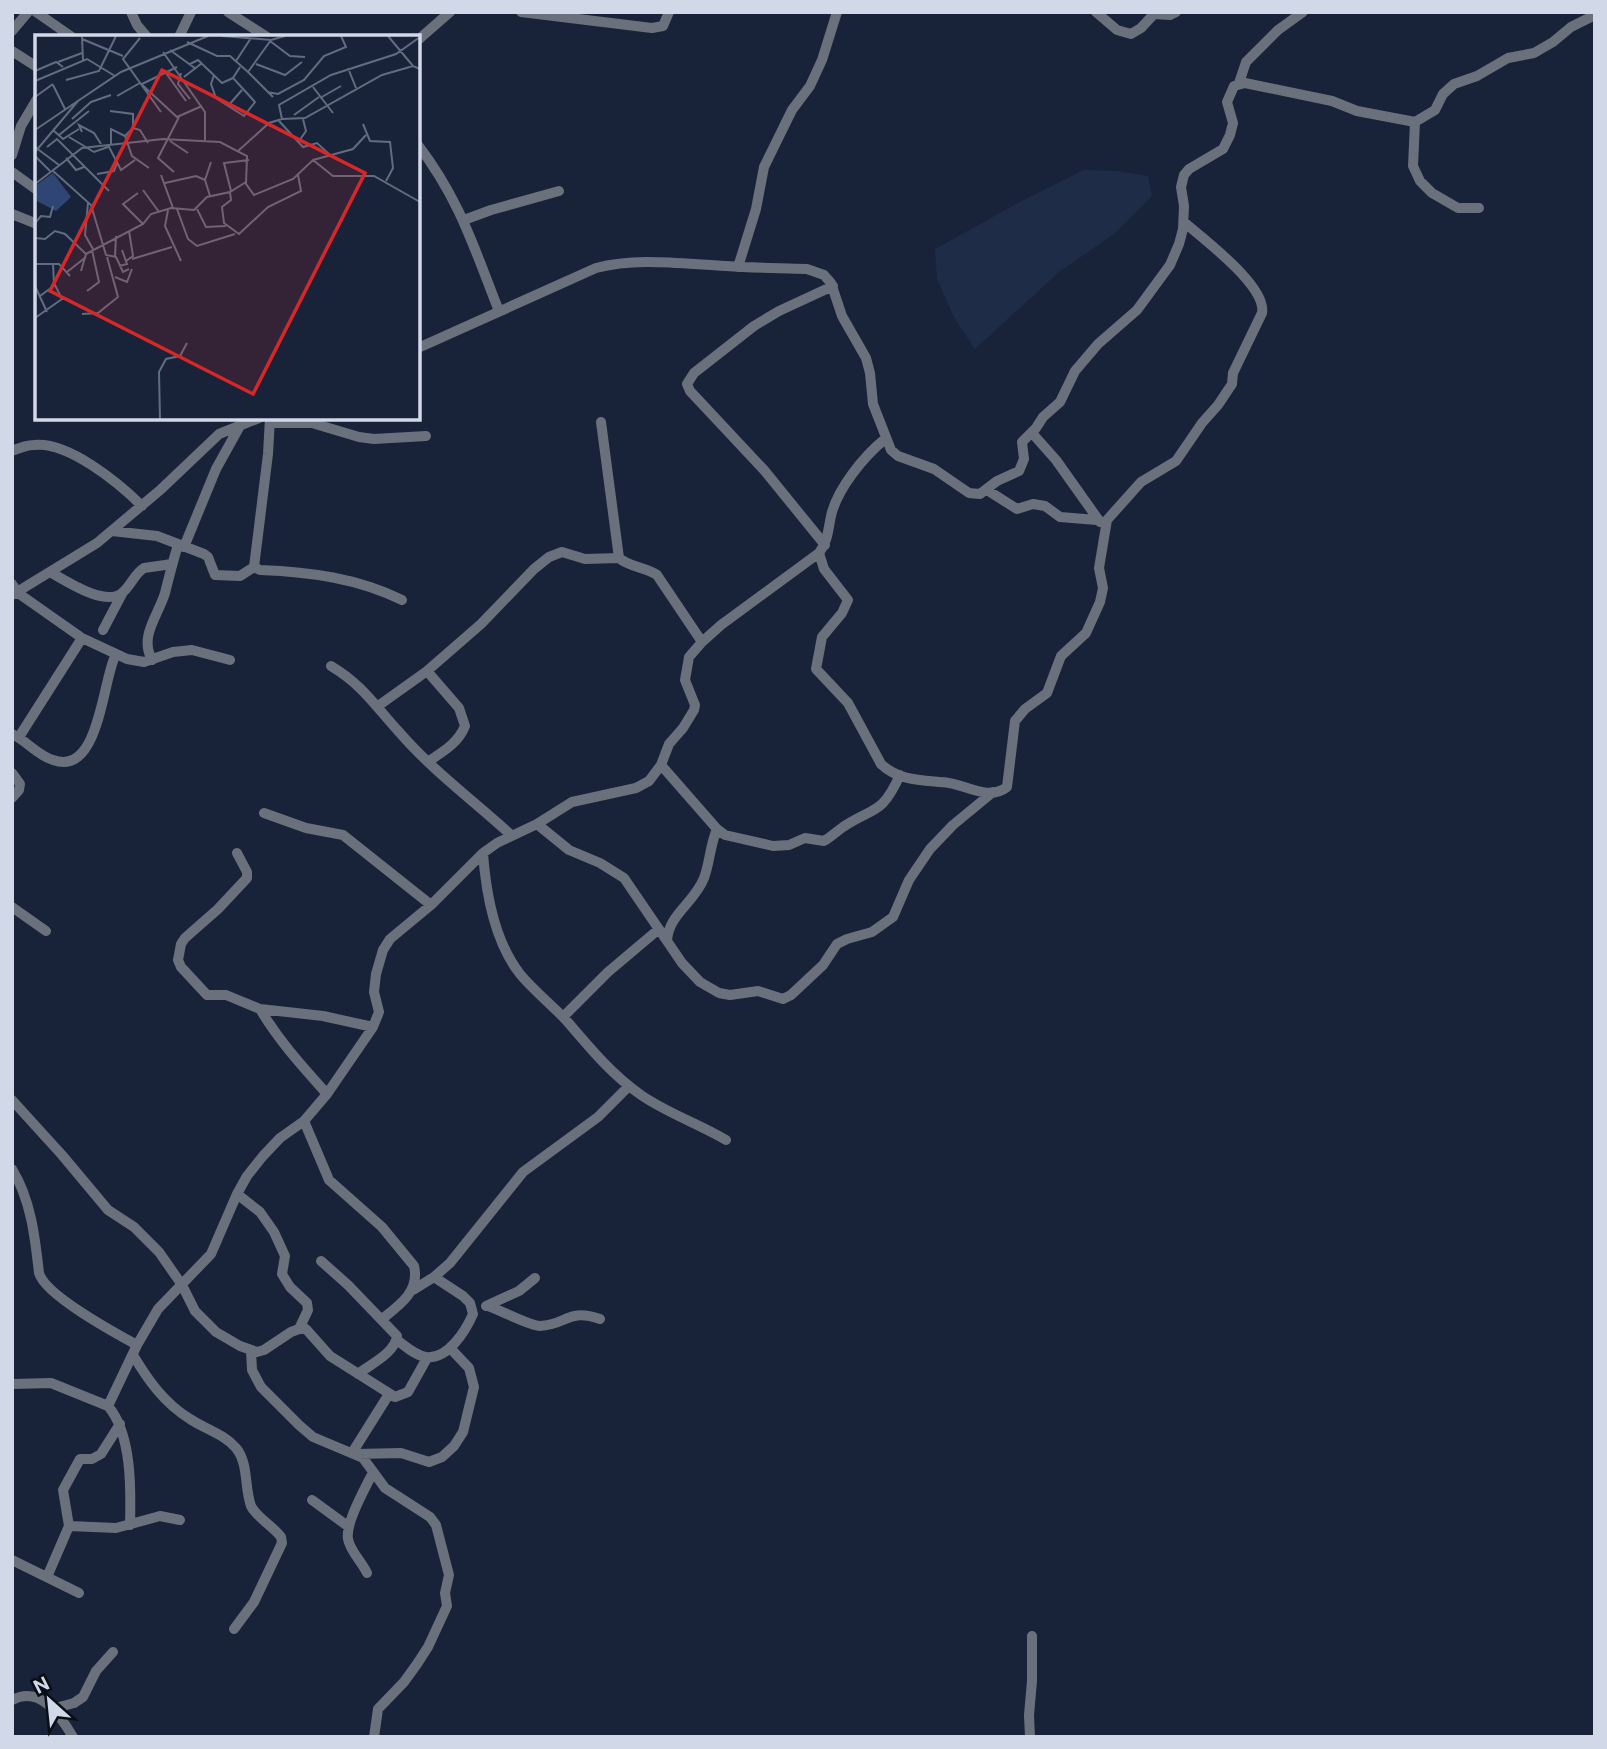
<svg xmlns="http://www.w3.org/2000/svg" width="1607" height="1749" font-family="'Public Sans',sans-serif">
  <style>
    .built { fill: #1e2c48 }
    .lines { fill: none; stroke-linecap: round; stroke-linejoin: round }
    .minor { stroke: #6a717c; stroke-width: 10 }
    .inset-road { fill: none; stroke: #626c7f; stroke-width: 2 }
    .view { fill: #d62828; fill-opacity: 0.15; stroke: #d62828; stroke-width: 3.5 }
    .inset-edge { fill: none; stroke: #d1d9e8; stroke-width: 3.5 }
  </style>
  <rect width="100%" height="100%" fill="#182339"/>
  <path class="built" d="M 1084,170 L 1117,171 L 1148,176 L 1152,196 L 1114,234 L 1059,272 L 975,349 L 955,319 L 937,279 L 935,249 L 1016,204 Z"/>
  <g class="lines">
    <path class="minor" d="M 36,12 L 72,37
      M 131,12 L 137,25 L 147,37
      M 228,12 L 267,37
      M 521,12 L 652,28 L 663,26 L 669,12
      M 1096,12 L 1117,30 L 1131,34 L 1141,28 L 1154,14 L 1170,15 L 1176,12
      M 12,31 L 28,12
      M 179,37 L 191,12
      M 418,40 L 450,12
      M 12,51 L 37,67
      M 1239,83 L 1246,62 L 1278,30 L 1303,12
      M 1415,122 L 1413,166 L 1420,181 L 1432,193 L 1458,208 L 1479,208
      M 418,145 C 460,200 474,248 499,311
      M 12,155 L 21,126 L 37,99
      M 12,172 L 37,190
      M 12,214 L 37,224
      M 464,220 L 491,210 L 559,191
      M 738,267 L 756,209 L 764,167 L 792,110 L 810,86 L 822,60 L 837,12
      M 418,348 L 596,268 C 637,257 683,264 726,266 C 753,268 780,268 807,269 L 824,275 L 831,283 L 842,316 L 866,358 L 870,373 L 873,404 L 891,450 L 898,456 L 934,469 L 969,493 L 980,494 L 997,481 L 1019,471 L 1024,459 L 1022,442 L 1036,428 L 1043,417 L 1060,402 L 1075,371 L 1098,344 L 1137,310 L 1170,265 L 1179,244 L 1183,229 L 1184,206 L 1181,187 L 1184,175 L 1189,169 L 1223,149 L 1230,135 L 1233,123 L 1227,102 L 1234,86 L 1245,83 L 1332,101 L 1357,111 L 1415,122 L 1435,110 L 1443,94 L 1454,84 L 1477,76 L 1508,58 L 1534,53 L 1553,42 L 1571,27 L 1595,15
      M 270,418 L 268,454 L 254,567 L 260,570 C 310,572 357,578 402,600
      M 601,422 L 619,558 C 629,567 645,567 657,575 L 702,642
      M 270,423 L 312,423 L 359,437 L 374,439 L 426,436
      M 1032,433 L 1056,460 L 1100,522
      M 12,451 C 19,448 27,445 34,445 C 68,441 119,483 142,506
      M 987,490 L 1017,509 L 1033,504 L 1045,506 L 1060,517 L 1097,520
      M 112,531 L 157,536 L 204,554 L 208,557 L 215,575 L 240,576 L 254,567
      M 825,545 L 764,470 L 690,391 L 687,384 L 694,373 L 754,326 L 779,311 L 833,286
      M 184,547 L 216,469 L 241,424
      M 819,553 L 824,569 L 848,600 L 842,613 L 822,637 L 816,669 L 848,703 L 881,764 C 900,782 925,780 949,783 C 968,786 989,801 1007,787 L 1015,721 L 1025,709 L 1047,693 L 1061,656 L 1086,633 L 1100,602 L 1103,588 L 1099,568 L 1107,520 L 1141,482 L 1176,461 L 1202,423 L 1218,405 L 1232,384 L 1233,373 L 1262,313 C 1267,286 1203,239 1184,222
      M 50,572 C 66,581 105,607 122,593 C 131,586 134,574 144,568 L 172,564
      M 12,584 L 18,593 L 82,638 L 127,659 L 144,662 L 173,652 L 192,650 L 230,660
      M 12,595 L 97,543 L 159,491 L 219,434 L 259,418
      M 103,630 L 122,594
      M 152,660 C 139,636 158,616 165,593 C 169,577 173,561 178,545
      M 331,666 C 364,686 375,706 400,733 C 433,771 474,801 511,835
      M 427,671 L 459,708 L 465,726 C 458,743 444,751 429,761
      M 378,706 L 427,671 L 481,624 L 534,569 L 549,557 L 562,552 L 585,559 L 619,558
      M 12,734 C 27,741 37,755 53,760 C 100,777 102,680 116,654
      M 19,737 L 82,638
      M 661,765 L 717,829 L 725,835 L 773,846 L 789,845 L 805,838 L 824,841 C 831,837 836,832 843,827 C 875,806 881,816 900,775
      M 12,773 L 20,784 L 19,790 L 12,798
      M 264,813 L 306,828 L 343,835 L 431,905
      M 537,824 L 569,850 L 600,863 L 624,878 L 682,963 L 700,982 L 719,993 L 730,995 L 758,991 L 783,999 L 791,995 L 823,965 L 837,944 L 847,939 L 872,932 L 893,917 L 909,880 L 930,849 L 953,825 L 993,792
      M 237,853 L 247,872 L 247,878 L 218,909 L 185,938 L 181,944 L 178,960 L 181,967 L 207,995 L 226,995 L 260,1009 L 323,1016 L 373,1027
      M 483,853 C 486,894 494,941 520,974 C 534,991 551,1004 566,1020 C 589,1047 612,1075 641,1095 C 667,1113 699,1124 726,1140
      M 12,907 L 46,931
      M 667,940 C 669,914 695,902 704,878 C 710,862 710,845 717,829
      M 260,1009 C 279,1041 303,1067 327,1094
      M 563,1017 L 608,972 L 659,929
      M 12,1100 L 62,1155 L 108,1210 L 134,1227 L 159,1252 L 182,1285 L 195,1311 L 216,1332 L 240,1346 L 257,1352 L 264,1350 L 291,1332 L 299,1329 L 306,1329 L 330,1356 L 395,1397 L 408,1392 L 427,1358
      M 304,1121 L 329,1180 L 382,1227 L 414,1266 C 420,1291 400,1305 382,1319
      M 12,1169 C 31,1200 35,1237 39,1273 C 45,1295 115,1333 137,1345
      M 237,1194 L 260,1212 L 274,1232 L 285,1256 L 282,1274 L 290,1287 L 307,1303 L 308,1310 L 299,1329
      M 321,1261 L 348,1285 L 397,1336 C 395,1353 371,1364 358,1374
      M 413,1290 L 434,1277 L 450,1263 L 523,1172 L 598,1117 L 629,1086
      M 486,1306 L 519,1291 L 535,1278
      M 488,1306 C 500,1310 530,1326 540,1326 C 567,1325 567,1308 600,1319
      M 397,1340 C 405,1346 416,1356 426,1357 C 448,1360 466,1330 473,1314 L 470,1303 L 463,1296 L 434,1277
      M 251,1351 L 252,1370 L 261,1387 L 299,1425 L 313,1437 L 363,1458 L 385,1488 L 430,1517 L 436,1525 L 449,1575 L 445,1593 L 447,1606 L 428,1647 L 417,1664 L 404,1682 L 378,1709 L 374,1737
      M 133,1355 C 148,1380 164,1403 190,1419 C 205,1429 224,1434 236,1448 C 249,1464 244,1487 251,1506 C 257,1518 273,1526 281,1537 L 282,1543 L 254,1602 L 234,1629
      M 12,1384 L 51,1383 L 108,1406 C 132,1434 131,1490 130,1525
      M 108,1406 L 137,1345 L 158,1309 L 211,1254 L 237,1194 L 247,1176 L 263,1156 L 280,1138 L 304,1121 L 327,1094 L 373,1027 L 379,1012 L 374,992 L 376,974 L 383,950 L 390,939 L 431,905 L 483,853 L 497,843 L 537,824 L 572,802 L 636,788 L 649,781 L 661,765 L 669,744 L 683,728 L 694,710 L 695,705 L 685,680 L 689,657 L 702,642 L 721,625 L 819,553 C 828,541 828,530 831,516 C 837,489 864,456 885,439
      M 352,1453 L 389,1394
      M 357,1454 L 401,1453 L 429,1462 L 442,1457 L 454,1446 L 463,1432 L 474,1387 L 469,1368 L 450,1348
      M 312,1500 L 349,1527
      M 69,1526 L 116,1528 L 160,1516 L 180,1520
      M 12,1560 L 79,1593
      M 367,1573 C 362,1562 350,1551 348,1539 C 345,1523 366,1487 373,1472
      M 47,1577 L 69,1526 L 63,1490 L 80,1459 L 92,1459 L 101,1454 L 120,1424
      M 12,1700 C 40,1685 60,1715 73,1737
      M 52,1709 L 74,1703 L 83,1697 L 96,1671 L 113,1652
      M 1030,1737 L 1029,1715 L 1032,1681 L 1032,1636"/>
  </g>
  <g transform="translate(35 35)">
    <rect width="385" height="385" fill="#182339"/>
    <path d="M 18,138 L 36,162 L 21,176 L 0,165 L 0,151 Z" fill="#2f4675"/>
    <path class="inset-road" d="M 187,1 L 236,5 L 250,1M 353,1 L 378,31M 47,2 L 48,25M 105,3 L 88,24 L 126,77M 47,4 L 88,21M 235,6 L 255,21 L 270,22M 152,7 L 182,21 L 195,21 L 213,37 L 236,5M 135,15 L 161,34M 128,17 L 170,77 L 170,106M 201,26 L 216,3M 23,27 L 47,18M 155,29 L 163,25 L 187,48 L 198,43M 221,29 L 250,40 L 267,27M 313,33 L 321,53M 0,36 L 21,27 L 28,32M 213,37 L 238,62M 131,38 L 151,66M 146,38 L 143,49 L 155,64M 179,40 L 176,49 L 181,63 L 209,81 L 220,67 L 198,43 L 205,32M 149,42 L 167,28M 31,45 L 64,36 L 81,1M 0,46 L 52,24 L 80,41M 107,49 L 142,32M 18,50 L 30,74M 278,52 L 298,78M 232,57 L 243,59 L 269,45 L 289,21 L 311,12 L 306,1M 82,61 L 105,48 L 142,82 L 167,71M 0,62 L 18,49M 285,63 L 306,51M 193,71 L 207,55M 75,76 L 98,79 L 98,93 L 90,101M 259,80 L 284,62M 37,84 L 56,67 L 76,60M 247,84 L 270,83 L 347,40 L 378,31 L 385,34M 244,86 L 268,112 L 282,108 L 295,120M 328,89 L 335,106 L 355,107 L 358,133 L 351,146M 98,93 L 105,95 L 113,108M 0,95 L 86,37 L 173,1M 18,95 L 28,104 L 44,94M 47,97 L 44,90 L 59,98 L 66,109M 24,100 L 54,76M 34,102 L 59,117 L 73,112M 135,106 L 153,118M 264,106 L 271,96 L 268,84M 73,110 L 86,135 L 100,125M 76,110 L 76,94 L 90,101 L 97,121 L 114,133M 0,112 L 24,130M 12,112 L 22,104 L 74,156M 203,116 L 234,88 L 247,84 L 244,70 L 296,40 L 361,19 L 385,2M 0,117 L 43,66M 0,121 L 15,136M 31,123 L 41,135 L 49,132M 278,125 L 318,114 L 331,100M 17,135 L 56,170 L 71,220 L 81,222 L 88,237 L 94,234M 139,137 L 123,123 L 144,82M 62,139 L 79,136 L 82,128M 126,140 L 138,173M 130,148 L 161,141 L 170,145M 0,149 L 47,113 L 128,104 L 185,107 L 212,121 L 211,149 L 219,160 L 258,144 L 278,125 L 298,141 L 339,141 L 385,167M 108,155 L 124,177M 196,156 L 189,128 L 214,125M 195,157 L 196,165 L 187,172 L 189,188 L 204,199 L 233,172 L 266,156 L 263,140M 103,158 L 88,169 L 108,189M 175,161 L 170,145 L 176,127M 53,168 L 50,200 L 58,214M 142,174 L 153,204 L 162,211 L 200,199M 162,174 L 171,192 L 191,191M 133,175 L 130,191 L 146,226M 0,188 L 6,181 L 15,182 L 18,171M 0,203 L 10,204 L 20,196 L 30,199 L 51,219 L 46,236M 51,219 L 108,189 L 116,179 L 136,173 L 159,175 L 172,162 L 195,157 L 211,147M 80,222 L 81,201M 97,224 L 137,212M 91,226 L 98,221 L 94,196M 18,228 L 19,250M 0,229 L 24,229 L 35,241M 84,231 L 92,229 L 87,215M 32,237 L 51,222M 80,242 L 92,247 L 97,234M 0,251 L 12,277M 52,256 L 64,247 L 57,215M 5,261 L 20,250 L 27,264 L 33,264M 47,279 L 63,278 L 83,262 L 72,222M 0,283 L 27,264M 125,384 L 124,337 L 131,324 L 145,321 L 152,308"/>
    <path class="view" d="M 127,35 L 330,138 L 218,359 L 15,256 Z"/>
    <rect width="385" height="385" class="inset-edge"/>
  </g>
  <rect width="1607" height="1749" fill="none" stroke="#d1d9e8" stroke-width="28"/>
  <g transform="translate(49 1700) rotate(333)" stroke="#080d16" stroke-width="5" paint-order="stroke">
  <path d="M0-5L12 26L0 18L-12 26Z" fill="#d1d9e8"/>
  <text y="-10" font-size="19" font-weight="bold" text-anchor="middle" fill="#d1d9e8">N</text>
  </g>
</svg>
